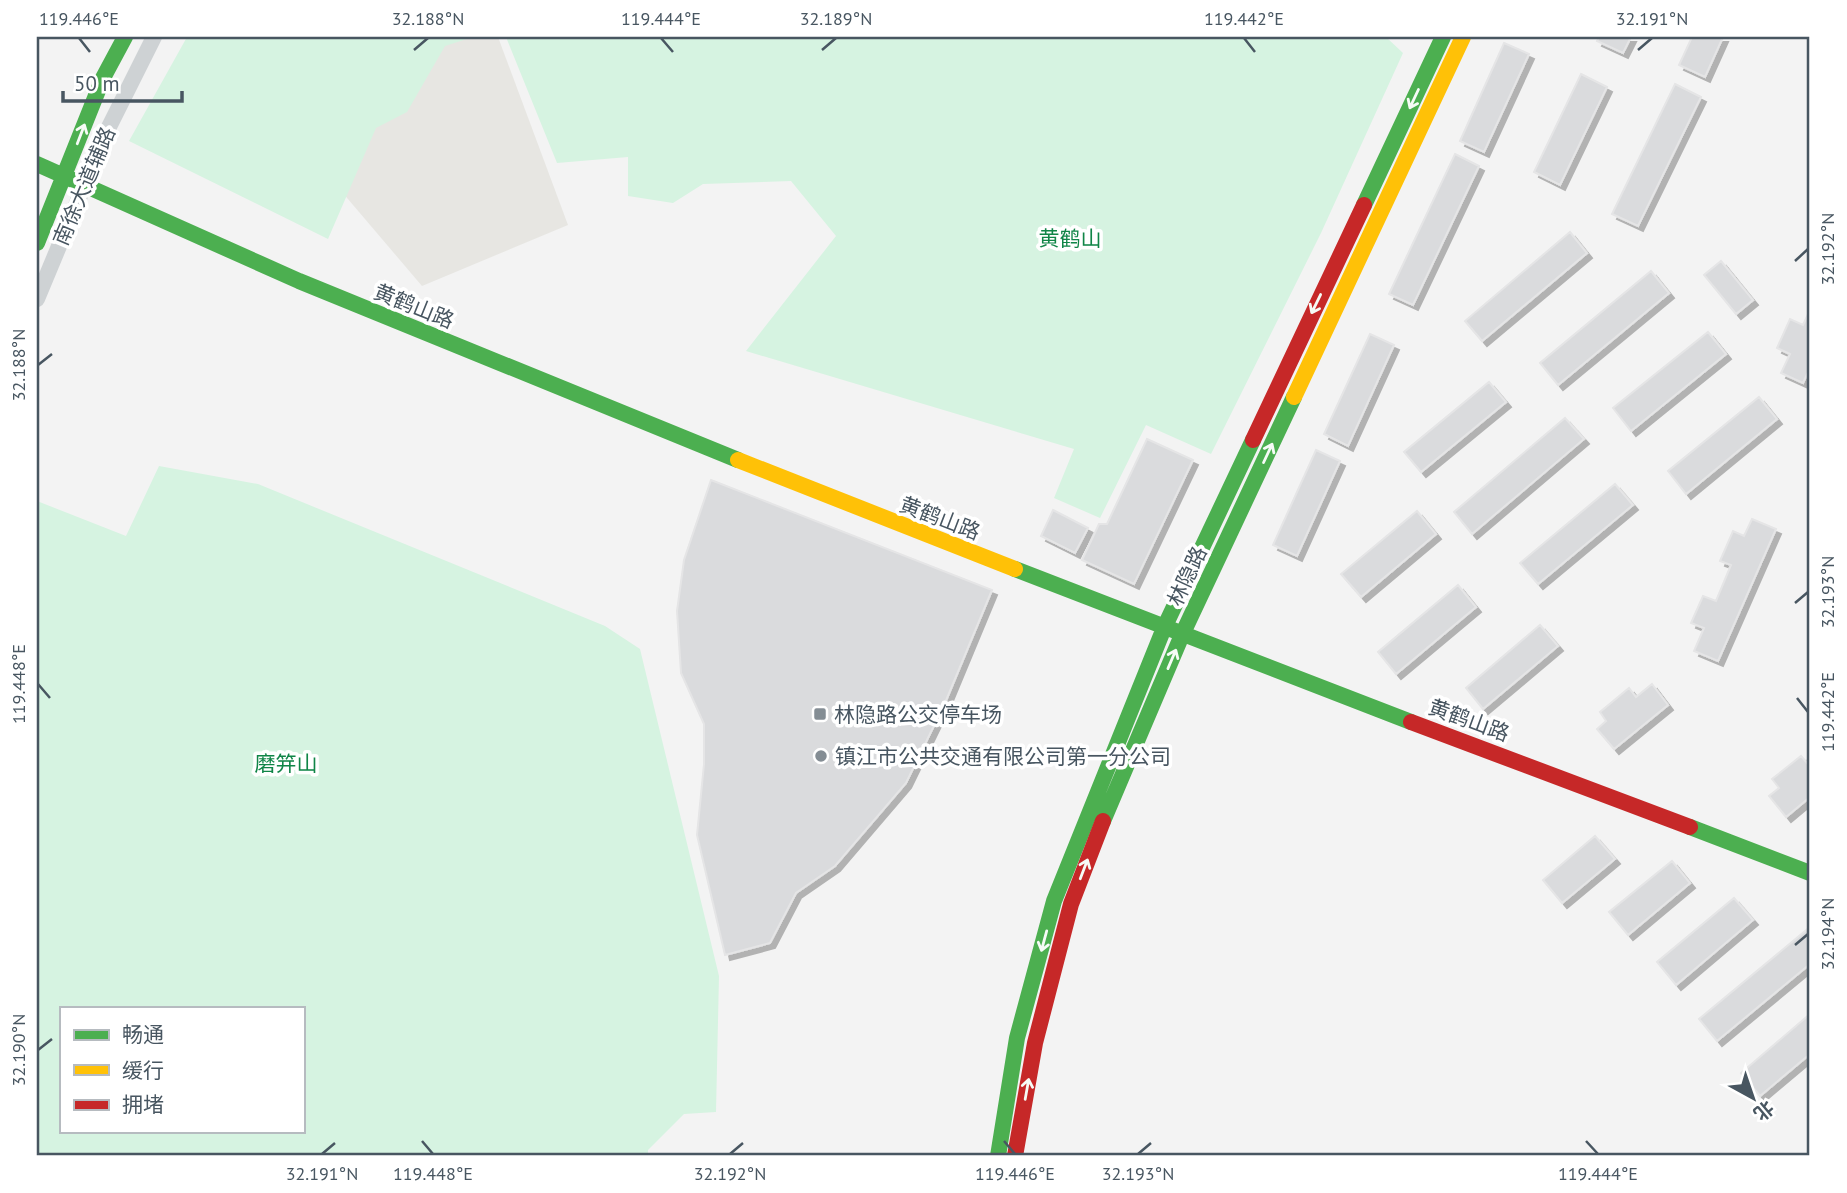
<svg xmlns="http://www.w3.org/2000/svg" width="1847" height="1193" font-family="'PT Sans','Noto Sans SC',sans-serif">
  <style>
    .commercial { fill: #e7e6e2 }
    .green { fill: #d6f3e1; fill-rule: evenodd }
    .building { fill: #dadbdd; stroke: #e5e5e6; stroke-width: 2; filter: url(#shadow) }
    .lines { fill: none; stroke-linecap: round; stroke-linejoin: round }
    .street { stroke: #ced2d4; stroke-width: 16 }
    .fast { stroke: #4caf50; stroke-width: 16 }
    .slow { stroke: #ffc107; stroke-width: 16 }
    .jam { stroke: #c62828; stroke-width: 16 }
    .oneway { stroke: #f6fbf6 }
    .ticks { fill: none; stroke: #485661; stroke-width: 2.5 }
    .poi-dot { fill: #848d94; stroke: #fff; stroke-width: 2.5 }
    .labels { text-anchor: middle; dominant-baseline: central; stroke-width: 7; stroke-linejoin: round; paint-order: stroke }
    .street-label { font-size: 21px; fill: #485661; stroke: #fff }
    .park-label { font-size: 21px; fill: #108547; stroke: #fff }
    .poi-label { font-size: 21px; fill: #485661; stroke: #fff; text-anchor: start }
    .neatline { fill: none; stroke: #485661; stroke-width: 2.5 }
    .ticks-label { font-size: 18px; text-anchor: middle; fill: #485661 }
  </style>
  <defs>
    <filter id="shadow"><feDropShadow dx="5" dy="5" stdDeviation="0" flood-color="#0004"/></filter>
  </defs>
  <rect width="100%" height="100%" fill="#f3f3f3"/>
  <path class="commercial" d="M 441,37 L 498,37 L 568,225 L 422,286 L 319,165 Z"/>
  <path class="green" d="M 187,37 L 473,37 L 445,46 L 407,112 L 376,128 L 328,239 L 129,141 Z
    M 506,37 L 1386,37 L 1403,53 L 1321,233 L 1211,454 L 1146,425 L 1100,518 L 1054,498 L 1074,449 L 746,351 L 836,236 L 791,181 L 703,184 L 673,203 L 628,196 L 628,157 L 557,163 Z
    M 159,466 L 258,484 L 605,626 L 640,649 L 719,976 L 716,1112 L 684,1114 L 648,1150 L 648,1156 L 37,1156 L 37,501 L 126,536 ZM 61,1009 L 303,1009 L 303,1132 L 61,1132 Z"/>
  <path class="building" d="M 1599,37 L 1631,37 L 1623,53 L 1597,41 Z
    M 1692,37 L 1723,37 L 1705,77 L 1679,65 Z
    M 1504,43 L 1529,54 L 1484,152 L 1460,141 Z
    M 1581,74 L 1607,87 L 1560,185 L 1534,172 Z
    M 1675,84 L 1701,97 L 1638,226 L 1612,214 Z
    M 1455,154 L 1479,166 L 1413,305 L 1389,294 Z
    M 1570,232 L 1587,253 L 1482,341 L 1465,321 Z
    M 1721,261 L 1753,300 L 1736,314 L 1704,275 Z
    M 1651,271 L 1669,293 L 1558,385 L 1540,363 Z
    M 1810,310 L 1810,368 L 1803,383 L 1781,373 L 1790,354 L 1777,348 L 1790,319 L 1803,325 Z
    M 1708,332 L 1726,354 L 1631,431 L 1613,408 Z
    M 1370,334 L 1394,345 L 1348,446 L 1324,434 Z
    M 1489,382 L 1506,402 L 1421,472 L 1404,452 Z
    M 1759,397 L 1777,419 L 1686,494 L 1668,471 Z
    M 1565,418 L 1584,439 L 1472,534 L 1454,512 Z
    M 1147,439 L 1193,460 L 1134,584 L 1082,560 L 1099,524 L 1107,524 Z
    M 1316,450 L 1340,461 L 1297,556 L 1273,545 Z
    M 711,480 L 992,590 L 945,703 L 906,783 L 835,866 L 796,893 L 770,943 L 725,955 L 697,835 L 704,764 L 704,724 L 681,673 L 677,611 L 684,560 Z
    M 1615,484 L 1633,505 L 1538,584 L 1520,563 Z
    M 1053,510 L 1088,528 L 1075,553 L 1041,536 Z
    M 1417,511 L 1436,534 L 1361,597 L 1341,574 Z
    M 1752,519 L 1776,529 L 1718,661 L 1694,651 L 1704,628 L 1691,623 L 1703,596 L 1716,601 L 1731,565 L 1720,561 L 1733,531 L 1744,536 Z
    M 1458,585 L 1476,607 L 1396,674 L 1378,652 Z
    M 1540,625 L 1558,646 L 1483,709 L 1466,688 Z
    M 1652,684 L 1668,705 L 1614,749 L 1597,729 L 1606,721 L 1600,712 L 1629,688 L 1636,697 Z
    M 1801,756 L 1808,764 L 1810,763 L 1810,797 L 1786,817 L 1769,796 L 1779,788 L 1772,779 Z
    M 1595,836 L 1615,859 L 1562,903 L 1543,880 Z
    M 1672,861 L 1690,883 L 1628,935 L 1609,912 Z
    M 1734,898 L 1753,920 L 1676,985 L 1657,962 Z
    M 1810,927 L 1810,964 L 1717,1041 L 1699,1019 Z
    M 1810,1014 L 1810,1054 L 1760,1096 L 1741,1073 Z"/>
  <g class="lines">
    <path class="street" d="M 37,299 L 107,131 L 154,37"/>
    <path class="fast" d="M 37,164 L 299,281 L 738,460
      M 1364,205 L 1443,37
      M 37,243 L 103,78 L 125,37
      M 1015,569 L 1411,722
      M 1103,821 L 1182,635 L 1294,397
      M 1690,827 L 1810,873
      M 998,1156 L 1017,1038 L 1054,901 L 1164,628 L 1253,440"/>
    <path class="slow" d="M 1294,397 L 1463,37
      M 738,460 L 1015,569"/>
    <path class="jam" d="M 1253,440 L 1364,205
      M 1411,722 L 1690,827
      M 1015,1156 L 1035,1043 L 1071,904 L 1103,821"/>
  </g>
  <defs><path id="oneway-shaft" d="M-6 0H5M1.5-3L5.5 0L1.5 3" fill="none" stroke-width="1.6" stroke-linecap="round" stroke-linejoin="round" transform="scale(1.75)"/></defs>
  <g class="oneway">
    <use href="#oneway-shaft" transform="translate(1414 99) rotate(115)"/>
    <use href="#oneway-shaft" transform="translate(81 134) rotate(-69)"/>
    <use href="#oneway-shaft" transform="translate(1316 304) rotate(116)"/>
    <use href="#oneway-shaft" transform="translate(1268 453) rotate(-65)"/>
    <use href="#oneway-shaft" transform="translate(1172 659) rotate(-67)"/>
    <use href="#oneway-shaft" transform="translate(1084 869) rotate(-69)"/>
    <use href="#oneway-shaft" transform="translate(1044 941) rotate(105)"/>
    <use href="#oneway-shaft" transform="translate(1027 1089) rotate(-80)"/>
  </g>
  <path class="ticks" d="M 79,38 L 90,52M 661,38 L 673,52M 1244,38 L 1255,52M 414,50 L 428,38M 822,50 L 836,38M 1638,50 L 1652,38M 1795,261 L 1808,249M 38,365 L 52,354M 1795,603 L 1808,592M 38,684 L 50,698M 1797,698 L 1808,712M 1795,945 L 1808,934M 38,1050 L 52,1039M 422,1141 L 433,1154M 1004,1141 L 1015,1154M 1586,1141 L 1598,1154M 322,1154 L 335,1143M 730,1154 L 743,1143M 1138,1154 L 1151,1143"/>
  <g class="poi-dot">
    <rect x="813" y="707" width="14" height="14" rx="3.5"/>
    <circle cx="821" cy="756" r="7"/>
  </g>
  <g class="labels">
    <g class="street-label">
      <text transform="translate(84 186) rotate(-67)">南徐大道辅路</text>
      <text transform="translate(414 306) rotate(22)">黄鹤山路</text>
      <text transform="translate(940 518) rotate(21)">黄鹤山路</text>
      <text transform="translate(1187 576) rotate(-65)">林隐路</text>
      <text transform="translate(1469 720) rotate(20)">黄鹤山路</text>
    </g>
    <g class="park-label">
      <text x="1070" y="238">黄鹤山</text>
      <text x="286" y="763">磨笄山</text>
    </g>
    <g class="poi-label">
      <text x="834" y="714">林隐路公交停车场</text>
      <text x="835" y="756">镇江市公共交通有限公司第一分公司</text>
    </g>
  </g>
  <rect width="1847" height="1193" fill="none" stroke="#ffffff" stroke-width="77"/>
  <rect x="60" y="1007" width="245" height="126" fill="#ffffff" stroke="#b6bbc0" stroke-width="2"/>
  <rect x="74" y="1030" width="35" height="10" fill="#4caf50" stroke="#b6bbc0" stroke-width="2"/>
  <text x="122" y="1042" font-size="21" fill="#485661">畅通</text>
  <rect x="74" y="1065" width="35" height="10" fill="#ffc107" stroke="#b6bbc0" stroke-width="2"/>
  <text x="122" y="1078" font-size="21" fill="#485661">缓行</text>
  <rect x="74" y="1100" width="35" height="10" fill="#c62828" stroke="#b6bbc0" stroke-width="2"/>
  <text x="122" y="1112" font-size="21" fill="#485661">拥堵</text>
  <g transform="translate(1753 1098) rotate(140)" stroke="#ffffff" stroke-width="5" paint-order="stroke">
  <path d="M0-5L12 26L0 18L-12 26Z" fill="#485661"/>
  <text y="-10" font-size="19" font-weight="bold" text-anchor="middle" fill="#485661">北</text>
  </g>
  <path d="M63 91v10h119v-10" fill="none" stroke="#485661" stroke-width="3.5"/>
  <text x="74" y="91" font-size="21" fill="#485661" stroke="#ffffff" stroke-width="5" paint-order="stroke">50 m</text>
  <rect x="38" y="38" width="1770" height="1116" class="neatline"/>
  <g class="ticks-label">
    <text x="79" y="25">119.446°E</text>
    <text x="428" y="25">32.188°N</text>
    <text x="661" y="25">119.444°E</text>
    <text x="836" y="25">32.189°N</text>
    <text x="1244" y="25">119.442°E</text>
    <text x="1652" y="25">32.191°N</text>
    <text transform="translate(1828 249) rotate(-90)" y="6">32.192°N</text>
    <text transform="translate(19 365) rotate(-90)" y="6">32.188°N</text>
    <text transform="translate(1828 592) rotate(-90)" y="6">32.193°N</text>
    <text transform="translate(19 684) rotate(-90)" y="6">119.448°E</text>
    <text transform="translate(1828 712) rotate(-90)" y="6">119.442°E</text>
    <text transform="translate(1828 934) rotate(-90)" y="6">32.194°N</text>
    <text transform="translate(19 1050) rotate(-90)" y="6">32.190°N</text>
    <text x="322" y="1180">32.191°N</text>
    <text x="433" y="1180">119.448°E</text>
    <text x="730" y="1180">32.192°N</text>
    <text x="1015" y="1180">119.446°E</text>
    <text x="1138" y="1180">32.193°N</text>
    <text x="1598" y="1180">119.444°E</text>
  </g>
</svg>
